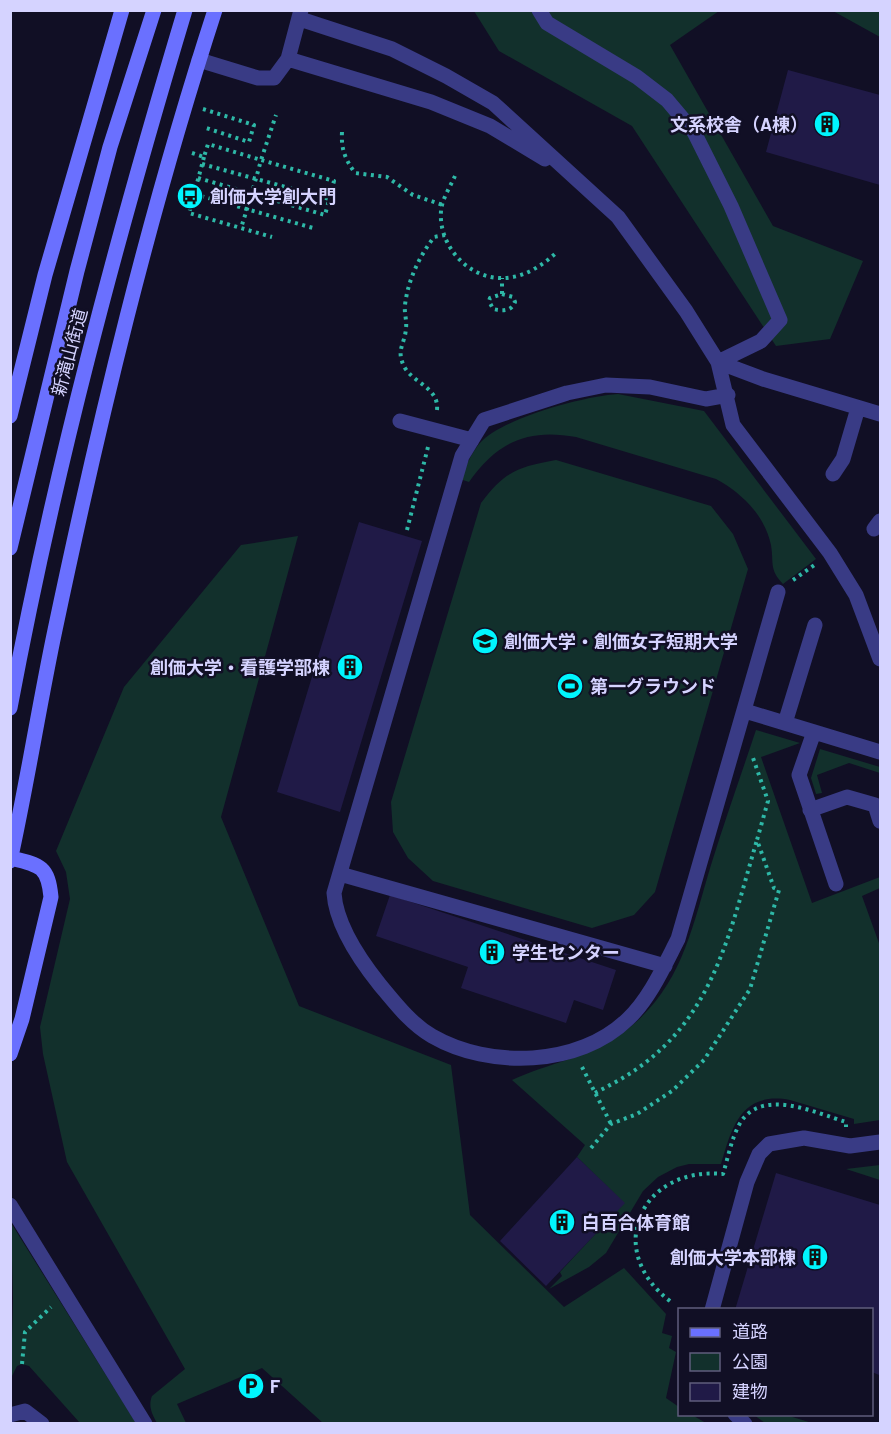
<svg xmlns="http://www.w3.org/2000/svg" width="891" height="1434" font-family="Barlow,'Noto Sans JP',sans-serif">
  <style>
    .green { fill: #12302c }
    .building { fill: #201a47 }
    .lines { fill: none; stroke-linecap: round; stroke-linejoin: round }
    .path { stroke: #2eb8a7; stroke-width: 4; stroke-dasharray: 3 4.5; stroke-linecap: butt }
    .service { stroke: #393b85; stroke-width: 15 }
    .secondary { stroke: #6a70ff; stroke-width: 15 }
    .labels { text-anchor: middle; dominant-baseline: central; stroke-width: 5; stroke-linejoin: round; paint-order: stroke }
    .poi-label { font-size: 18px; font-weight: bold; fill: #d5d3ff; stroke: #110f25; text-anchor: start }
    .street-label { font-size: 18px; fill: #d5d3ff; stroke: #110f25 }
  </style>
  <rect width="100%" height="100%" fill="#110f25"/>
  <path class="green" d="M 474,11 L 719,11 L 670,45 L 773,226 L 863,261 L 830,339 L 776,346 L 632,126 L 499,51 Z
    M 833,11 L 880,11 L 880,37 Z
    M 618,394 L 704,411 L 816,559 L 783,584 C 769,569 774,564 771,545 C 765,516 742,493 716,479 L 576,437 C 528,428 497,442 469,482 L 460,479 C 466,467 471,453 480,443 C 502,418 585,396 618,394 Z
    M 556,460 L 711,506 L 733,534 L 748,569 L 655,892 L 634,915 L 592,928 L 433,881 L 408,858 L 393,832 L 391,802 L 481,503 C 505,471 518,467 556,460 Z
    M 298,536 L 221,817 L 299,1006 L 451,1065 L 470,1215 L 564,1307 L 624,1268 L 666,1314 L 662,1333 L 672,1336 L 669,1348 L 676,1352 L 666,1398 L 679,1407 L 680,1414 L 692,1415 L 706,1423 L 323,1423 L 262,1368 L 177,1404 L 186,1423 L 157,1423 C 152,1414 148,1406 152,1396 L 185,1369 L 67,1162 L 43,1054 L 40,1027 L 70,899 L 66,872 L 56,851 L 124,687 L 241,545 Z
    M 756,730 L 800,743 L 761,757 L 812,903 L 880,877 L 880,888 L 862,896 L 880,946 L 880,1120 L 854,1124 L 854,1119 L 790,1100 C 741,1091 732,1127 721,1164 L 689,1164 L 677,1167 L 658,1177 L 643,1191 L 606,1253 L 589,1267 L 549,1289 L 562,1276 L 560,1272 L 624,1203 L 577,1157 L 585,1145 L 512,1080 C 548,1063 588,1058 621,1034 C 681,991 691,931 711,865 C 725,820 741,775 756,730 Z
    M 820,749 L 880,767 L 880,773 L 849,763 L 817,775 L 822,793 L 816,794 L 811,778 Z
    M 880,1165 L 880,1180 L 846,1169 Z
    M 11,1223 L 136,1423 L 80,1423 L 29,1366 L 22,1364 L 17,1366 L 11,1378 L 13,1298 Z
    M 754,1415 L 786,1415 L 812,1423 L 765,1423 Z"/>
  <path class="building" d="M 788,70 L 880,95 L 880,185 L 766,152 Z
    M 359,522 L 422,541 L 340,812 L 277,792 Z
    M 390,895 L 616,970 L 603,1010 L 574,1000 L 566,1023 L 461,988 L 468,967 L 376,936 Z
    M 577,1157 L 625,1203 L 546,1286 L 500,1241 Z
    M 776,1173 L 880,1205 L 879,1375 L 872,1372 L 872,1310 L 735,1310 Z"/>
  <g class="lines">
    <path class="path" d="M 203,109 L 254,125 L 249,142 L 203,127
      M 342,132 C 341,149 345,159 355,173 L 387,177 L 413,195 L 443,205
      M 192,153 L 204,157 L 208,144 L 261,160 L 276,115
      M 204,157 L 189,213 L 272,237
      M 202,164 L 329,199
      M 455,176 C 450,187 442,199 441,211 C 438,249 474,285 513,277 C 529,274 544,264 557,252
      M 198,178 L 325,215 L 334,181 L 261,160 C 255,183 248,206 241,228
      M 194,194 L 313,228
      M 502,294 L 513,297 L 515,302 C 511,312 502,311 493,309 L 489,301 L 490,298 Z
      M 502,294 L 502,278
      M 437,410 C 439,388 415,384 405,368 C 395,350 405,345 406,328 C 407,320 404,313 405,305 C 408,280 419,257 434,237 L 445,235
      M 407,530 L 428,447
      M 793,580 L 816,564
      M 582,1067 L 611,1124
      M 595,1093 C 612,1084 630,1075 646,1062 C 717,1008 733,920 757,840
      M 591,1148 L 611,1124 L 637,1114 L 672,1091 L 704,1060 L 750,989 L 779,890 L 774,888 L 757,840 L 768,801 L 752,755
      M 670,1301 C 603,1250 641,1166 723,1174 C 728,1158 731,1140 739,1125 C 760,1086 816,1113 846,1122 L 846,1127
      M 22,1364 L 25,1332 L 51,1307"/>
    <path class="service" d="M 539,10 L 547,23 L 637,77 L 667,100 L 694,132 L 731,206 L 780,320 L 761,341 L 718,362 L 733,425 L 830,553 L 856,595 L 880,659
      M 300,19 L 392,49 L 446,76 L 493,103 L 618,217 L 686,311 L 718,362 L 763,379 L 880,414
      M 288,59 L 431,102 L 490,126 L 545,159
      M 199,60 L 258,78 L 274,78 L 288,59 L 301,10
      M 728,395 L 706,399 L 650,387 L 606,385 L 567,393 L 484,420 L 462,456 L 334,893 C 336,925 360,960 380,985 C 395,1003 411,1024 432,1036 C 489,1069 579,1067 628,1019 C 650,998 664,966 678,939 L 778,592
      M 400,421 L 472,440
      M 833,474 L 843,459 L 858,408
      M 874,529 L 880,521
      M 745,711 L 880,752
      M 785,723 L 815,625
      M 814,732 L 799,775 L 836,884
      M 810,810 L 847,797 L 875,805 L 880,821
      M 340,874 L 665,966
      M 10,1205 L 145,1424
      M 712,1310 L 747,1182 L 759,1154 L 769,1144 L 804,1138 L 850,1146 L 880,1142
      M 735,1414 L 745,1424
      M 10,1415 L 25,1411 L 42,1424"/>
    <path class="secondary" d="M 10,416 L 45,275 L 122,10
      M 10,548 L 77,271 L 110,147 L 154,10
      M 10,708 C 54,472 116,240 185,10
      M 10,861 C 27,784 39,706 55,630 C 99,421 149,213 215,10
      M 10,1054 L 22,1019 L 51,897 C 48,866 40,865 11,858"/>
  </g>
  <defs>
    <symbol id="building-disc" viewBox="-11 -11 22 22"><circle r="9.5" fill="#00f5fe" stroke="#110f25"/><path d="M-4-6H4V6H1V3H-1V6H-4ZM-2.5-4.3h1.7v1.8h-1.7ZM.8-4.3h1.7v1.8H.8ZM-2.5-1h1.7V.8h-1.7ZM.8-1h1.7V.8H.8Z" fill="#111"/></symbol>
    <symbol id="bus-disc" viewBox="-11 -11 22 22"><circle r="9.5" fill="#00f5fe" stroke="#110f25"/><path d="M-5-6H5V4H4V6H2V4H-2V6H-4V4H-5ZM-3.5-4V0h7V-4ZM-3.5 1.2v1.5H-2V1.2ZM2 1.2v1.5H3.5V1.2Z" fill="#111"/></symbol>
    <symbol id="university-disc" viewBox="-11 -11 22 22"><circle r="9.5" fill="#00f5fe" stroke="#110f25"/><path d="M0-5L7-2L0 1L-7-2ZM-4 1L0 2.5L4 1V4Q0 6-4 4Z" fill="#111"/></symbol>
    <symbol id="stadium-disc" viewBox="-11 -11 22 22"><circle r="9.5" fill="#00f5fe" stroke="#110f25"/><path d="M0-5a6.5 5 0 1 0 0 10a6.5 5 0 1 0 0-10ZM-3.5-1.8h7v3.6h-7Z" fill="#111"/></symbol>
    <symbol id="parking-disc" viewBox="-11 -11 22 22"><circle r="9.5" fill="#00f5fe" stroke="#110f25"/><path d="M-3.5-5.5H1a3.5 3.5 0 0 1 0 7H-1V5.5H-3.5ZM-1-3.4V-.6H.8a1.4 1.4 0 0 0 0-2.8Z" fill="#111"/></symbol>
  </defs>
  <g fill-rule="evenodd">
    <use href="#building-disc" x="812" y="109" width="30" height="30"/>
    <use href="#bus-disc" x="175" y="181" width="30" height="30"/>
    <use href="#university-disc" x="470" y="626" width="30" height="30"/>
    <use href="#building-disc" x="335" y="652" width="30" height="30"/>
    <use href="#stadium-disc" x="555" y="671" width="30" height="30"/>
    <use href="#building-disc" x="477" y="937" width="30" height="30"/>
    <use href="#building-disc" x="547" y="1207" width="30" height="30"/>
    <use href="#building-disc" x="800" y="1242" width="30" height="30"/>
    <use href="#parking-disc" x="236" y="1371" width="30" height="30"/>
  </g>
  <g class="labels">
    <g class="poi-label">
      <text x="808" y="124" text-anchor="end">文系校舎（A棟）</text>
      <text x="210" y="196">創価大学創大門</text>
      <text x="504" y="641">創価大学・創価女子短期大学</text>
      <text x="330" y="667" text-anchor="end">創価大学・看護学部棟</text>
      <text x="590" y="686">第一グラウンド</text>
      <text x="512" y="952">学生センター</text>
      <text x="582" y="1222">白百合体育館</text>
      <text x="796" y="1257" text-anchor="end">創価大学本部棟</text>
      <text x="270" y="1386">F</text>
    </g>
    <g class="street-label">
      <text transform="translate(69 352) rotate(-75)">新滝山街道</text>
    </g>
  </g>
  <rect width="891" height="1434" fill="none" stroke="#d5d3ff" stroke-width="24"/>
  <rect x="678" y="1308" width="195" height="108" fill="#110f25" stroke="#5f5d7c" stroke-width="1.5"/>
  <rect x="690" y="1328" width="30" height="9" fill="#6a70ff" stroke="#5f5d7c" stroke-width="1.5"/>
  <text x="732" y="1338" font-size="18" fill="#d5d3ff">道路</text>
  <rect x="690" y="1353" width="30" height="18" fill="#12302c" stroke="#5f5d7c" stroke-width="1.5"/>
  <text x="732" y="1368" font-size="18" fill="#d5d3ff">公園</text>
  <rect x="690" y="1383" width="30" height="18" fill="#201a47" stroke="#5f5d7c" stroke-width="1.5"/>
  <text x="732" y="1398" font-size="18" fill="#d5d3ff">建物</text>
</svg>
